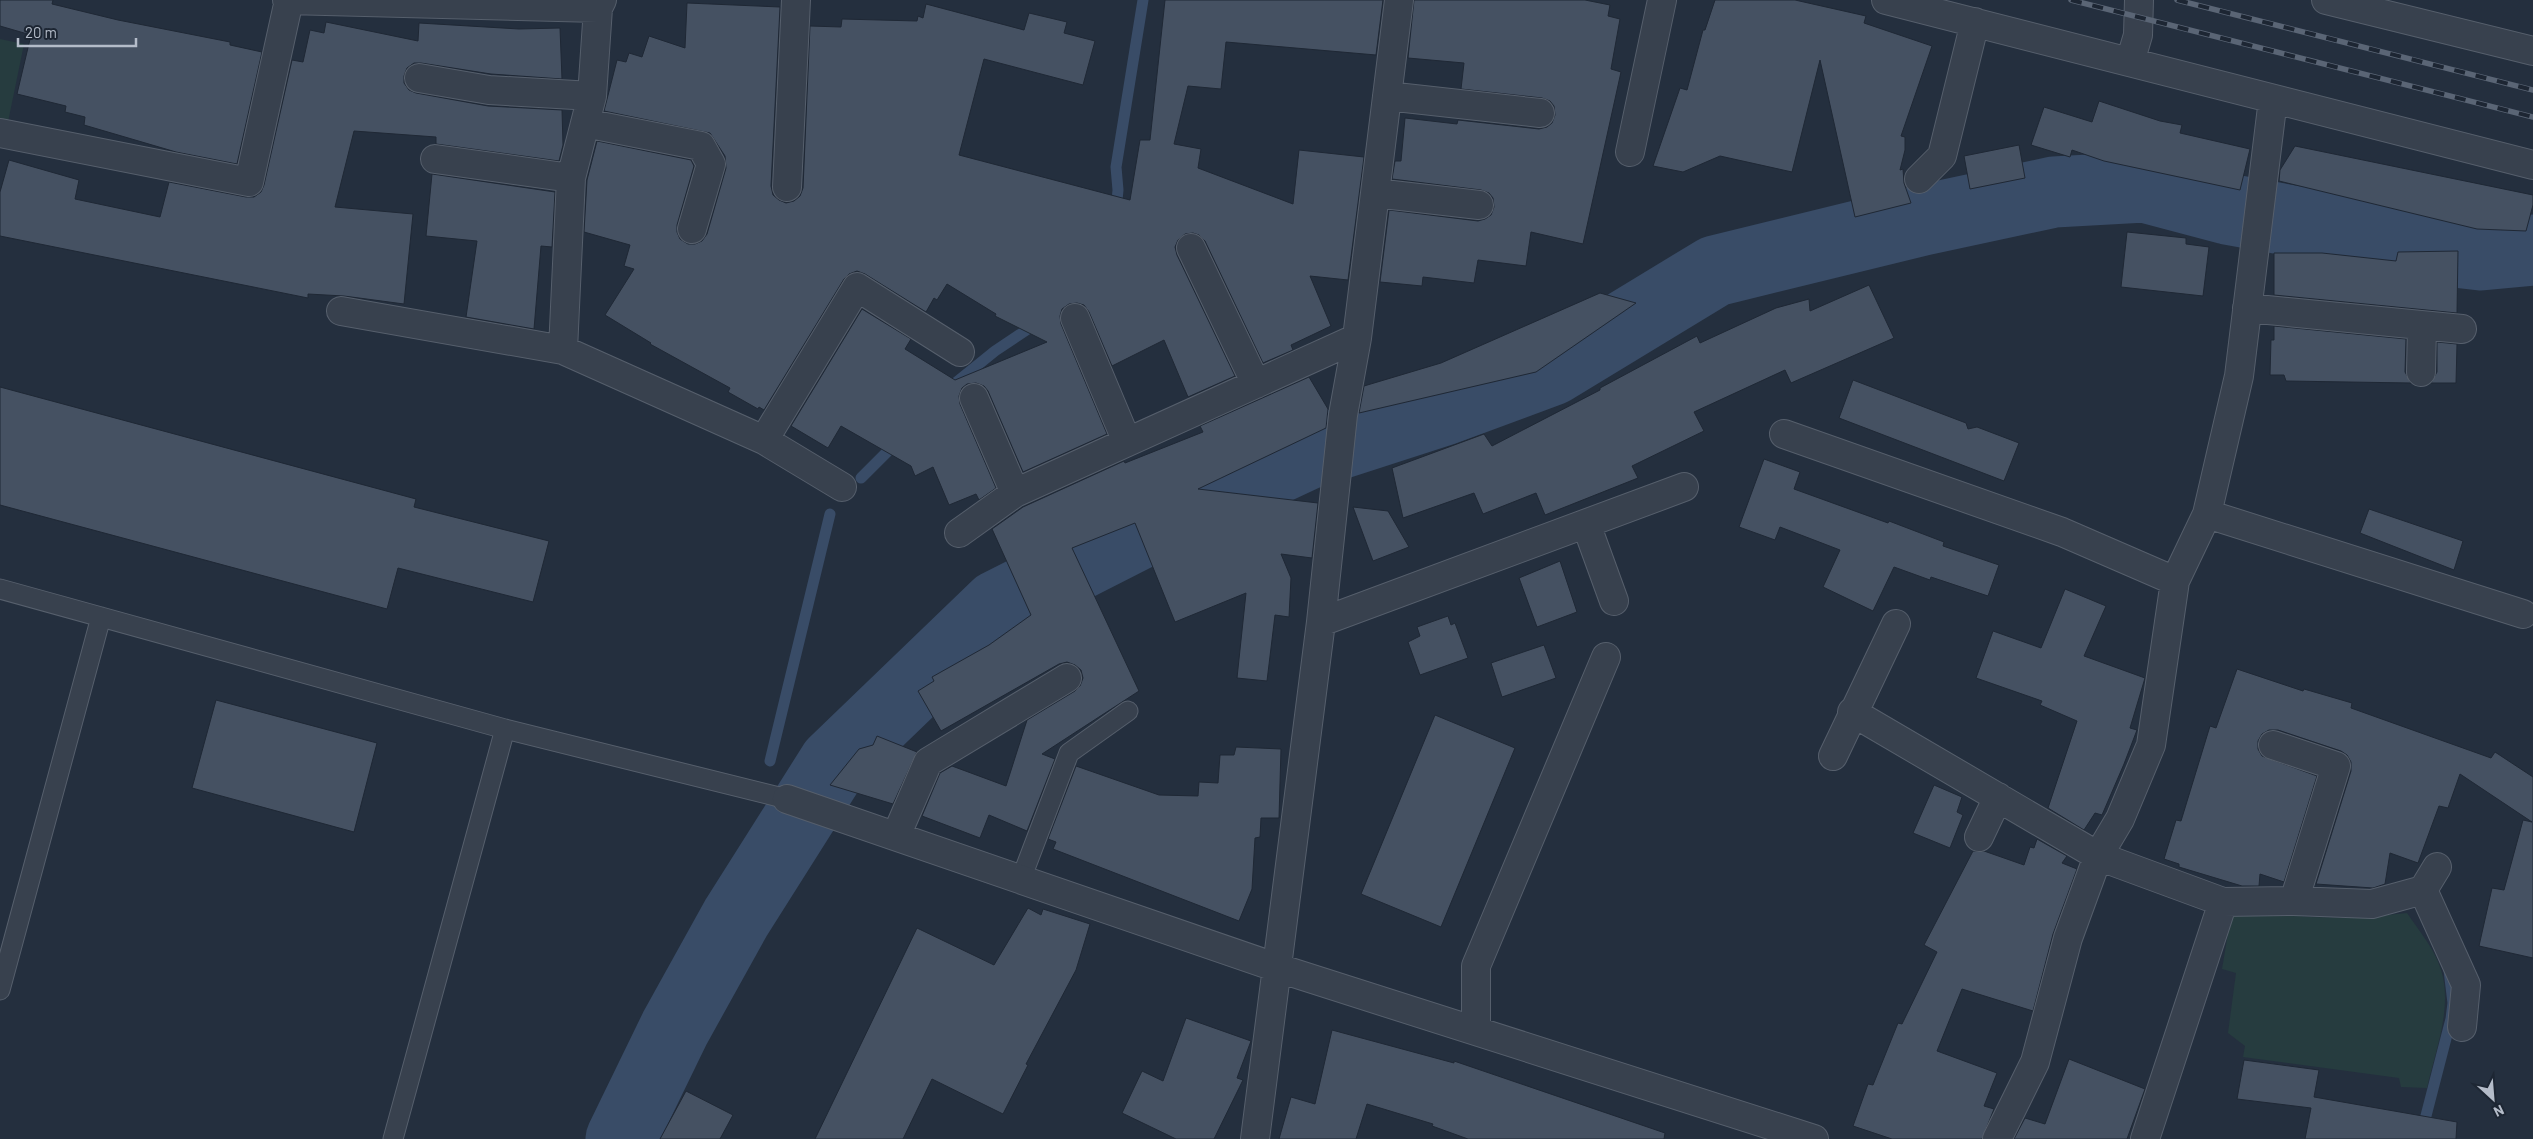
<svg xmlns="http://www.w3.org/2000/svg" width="2533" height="1139" font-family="Barlow,sans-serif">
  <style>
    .green { fill: #263c3f }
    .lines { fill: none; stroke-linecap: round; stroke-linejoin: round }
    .stream { stroke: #394c67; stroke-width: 11 }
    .river { stroke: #394c67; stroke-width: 71 }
    .building { fill: #455162; stroke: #1f2835 }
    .lane-casing { stroke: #565f6c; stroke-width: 21 }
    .street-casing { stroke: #565f6c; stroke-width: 30 }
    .lane { stroke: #38414e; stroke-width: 19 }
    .street { stroke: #38414e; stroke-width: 28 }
    .rail-casing { stroke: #5a6575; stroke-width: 5.5 }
    .rail { stroke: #1d2633; stroke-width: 4; stroke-dasharray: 11; stroke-linecap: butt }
  </style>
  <rect width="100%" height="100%" fill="#242f3e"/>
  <path class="green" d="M 0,39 L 24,44 L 7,127 L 0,126 Z
    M 2232,910 L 2310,917 L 2358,918 L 2407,913 C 2419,931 2435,949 2441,970 C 2453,1008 2435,1051 2427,1088 L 2401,1087 L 2399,1078 L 2243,1057 L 2245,1046 L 2228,1033 L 2236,973 L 2222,969 Z"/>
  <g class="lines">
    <path class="stream" d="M 1116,211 L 1118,190 L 1116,167 L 1143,0
      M 948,389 L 995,351 L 1037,323
      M 861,478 L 897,442
      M 770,761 L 830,514
      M 2420,1139 L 2451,1019 L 2453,1003 L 2449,970"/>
    <path class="river" d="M 621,1139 L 675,1028 L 736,918 L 834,763 L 997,606 L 1154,526 L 1305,455 L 1444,410 L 1552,370 L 1715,271 L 1923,220 L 2054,192 L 2144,187 L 2227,209 L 2315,225 L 2411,247 L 2481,255 L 2533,250"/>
  </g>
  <path class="building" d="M 0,0 L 53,0 L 52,4 L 118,20 L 230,42 L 230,45 L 262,52 L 237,164 L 176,152 L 84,125 L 85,117 L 65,112 L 66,106 L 17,94 L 31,35 L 0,26 Z
    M 1165,0 L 1383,0 L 1376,55 L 1226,42 L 1221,89 L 1188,86 L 1174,144 L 1201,149 L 1198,168 L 1293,204 L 1299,150 L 1364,157 L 1348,280 L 1310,276 L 1331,326 L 1291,345 L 1293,350 L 1263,363 L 1205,241 L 1199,235 L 1193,233 L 1185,234 L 1178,240 L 1175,247 L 1177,255 L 1235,376 L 1188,397 L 1164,340 L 1112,366 L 1089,312 L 1084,305 L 1077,303 L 1069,304 L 1062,309 L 1060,316 L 1061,324 L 1107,434 L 1023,472 L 988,391 L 984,386 L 976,383 L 967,384 L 962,388 L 959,396 L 960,404 L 996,488 L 979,500 L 976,494 L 949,505 L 933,467 L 915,476 L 911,466 L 841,426 L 828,448 L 791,426 L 862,309 L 911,339 L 905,349 L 955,380 L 1047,342 L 995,316 L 996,314 L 947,284 L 937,300 L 934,298 L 926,312 L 865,274 L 857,271 L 849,274 L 844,279 L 764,410 L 759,407 L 758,409 L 728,392 L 730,388 L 650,344 L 651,343 L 605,315 L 634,269 L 624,266 L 630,245 L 584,232 L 587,180 L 597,141 L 691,160 L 694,166 L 677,225 L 677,232 L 680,239 L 688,244 L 695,244 L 702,241 L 707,234 L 726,168 L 725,156 L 710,133 L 604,111 L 617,60 L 626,62 L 629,53 L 642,57 L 649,36 L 685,48 L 687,3 L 780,7 L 771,186 L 773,195 L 779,200 L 786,203 L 794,201 L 800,196 L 803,188 L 810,26 L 841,27 L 842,19 L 917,21 L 918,16 L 923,18 L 926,4 L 1024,30 L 1029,13 L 1067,22 L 1064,33 L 1095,41 L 1083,85 L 984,59 L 959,155 L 1130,200 L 1140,140 L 1150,140 Z
    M 1414,0 L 1585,0 L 1610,5 L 1608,16 L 1620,19 L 1611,69 L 1621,72 L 1583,244 L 1531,232 L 1526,266 L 1478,260 L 1474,283 L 1423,277 L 1422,286 L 1380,282 L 1389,210 L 1478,221 L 1485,219 L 1491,215 L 1494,207 L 1493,198 L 1489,193 L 1481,190 L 1392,179 L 1395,161 L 1401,161 L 1405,118 L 1457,124 L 1458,120 L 1539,129 L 1547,127 L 1552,123 L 1555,115 L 1554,106 L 1550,101 L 1542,98 L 1461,89 L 1464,63 L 1408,58 Z
    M 1715,0 L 1795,0 L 1866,16 L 1864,23 L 1932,46 L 1901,136 L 1905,137 L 1905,150 L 1900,170 L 1903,169 L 1904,183 L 1911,203 L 1855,217 L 1820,60 L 1792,172 L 1720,156 L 1683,172 L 1653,166 L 1680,88 L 1687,90 L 1703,30 L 1705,30 Z
    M 326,22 L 418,41 L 419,23 L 519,29 L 560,28 L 562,79 L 491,74 L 421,63 L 414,63 L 407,68 L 404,76 L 404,83 L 409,90 L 416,93 L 488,106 L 562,110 L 563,145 L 559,161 L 436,144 L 436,137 L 354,131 L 335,207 L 413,214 L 404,304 L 344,296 L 308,294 L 308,298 L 0,236 L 0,192 L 9,160 L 79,180 L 75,199 L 160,217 L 169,182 L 246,197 L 254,197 L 261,192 L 264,185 L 292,60 L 303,62 L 310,30 L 324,33 Z
    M 2099,101 L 2160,121 L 2182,125 L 2180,133 L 2250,149 L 2240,190 L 2104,161 L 2072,150 L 2070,157 L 2031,145 L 2044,107 L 2092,122 Z
    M 2019,145 L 2025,178 L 1970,189 L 1964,156 Z
    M 2295,146 L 2533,195 L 2533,205 L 2526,231 L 2477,229 L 2279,181 L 2280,170 Z
    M 432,174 L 555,192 L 552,247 L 541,246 L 534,329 L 466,317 L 477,241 L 426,236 Z
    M 2127,232 L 2186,238 L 2186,244 L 2209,247 L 2203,296 L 2121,287 Z
    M 2458,251 L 2457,313 L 2274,295 L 2274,253 L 2322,253 L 2396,261 L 2398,252 Z
    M 1869,285 L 1894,338 L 1791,383 L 1785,370 L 1694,412 L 1704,431 L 1632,466 L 1638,478 L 1545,515 L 1536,493 L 1483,514 L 1474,493 L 1403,518 L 1392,468 L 1484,434 L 1492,446 L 1600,390 L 1600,388 L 1697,336 L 1700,343 L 1776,308 L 1809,299 L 1810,311 Z
    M 1600,293 L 1636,303 L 1536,372 L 1359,413 L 1364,386 L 1441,363 Z
    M 2274,326 L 2406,339 L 2405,372 L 2411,383 L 2286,381 L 2284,375 L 2270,375 L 2271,340 L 2274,340 Z
    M 2437,342 L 2457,344 L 2456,383 L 2431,383 L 2437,372 Z
    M 1309,377 L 1328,409 L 1326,428 L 1198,489 L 1318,503 L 1312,558 L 1281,554 L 1291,578 L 1289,617 L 1275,615 L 1267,681 L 1237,678 L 1246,593 L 1175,622 L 1135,523 L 1072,548 L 1139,691 L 1042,754 L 1055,759 L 1027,831 L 989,815 L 980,838 L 922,816 L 940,773 L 952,766 L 1006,786 L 1027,720 L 1075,691 L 1080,686 L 1083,678 L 1081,670 L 1075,665 L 1067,662 L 1059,664 L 941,731 L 918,691 L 934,681 L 932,677 L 989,645 L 1031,615 L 992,529 L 1023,507 L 1124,461 L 1125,463 L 1203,432 L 1200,426 Z
    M 1853,380 L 1966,423 L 1968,429 L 1977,427 L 2019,443 L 2004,481 L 1839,418 Z
    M 0,387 L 416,499 L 414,507 L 549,541 L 533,602 L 398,568 L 387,609 L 0,505 Z
    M 1764,459 L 1800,472 L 1794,489 L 1888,523 L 1889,521 L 1944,542 L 1943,546 L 1999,565 L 1988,596 L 1931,577 L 1930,580 L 1894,567 L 1873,611 L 1823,587 L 1840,550 L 1780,527 L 1775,540 L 1739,527 Z
    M 1353,507 L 1388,511 L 1409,547 L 1373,561 Z
    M 2369,509 L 2463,541 L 2454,570 L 2360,533 Z
    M 1560,561 L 1577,612 L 1537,627 L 1519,578 Z
    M 2065,589 L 2106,606 L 2084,656 L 2145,678 L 2130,728 L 2137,730 L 2124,764 L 2102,815 L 2095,813 L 2084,830 L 2048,808 L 2077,721 L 2040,705 L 2042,701 L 1976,678 L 1993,631 L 2041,648 Z
    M 1448,616 L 1451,625 L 1455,623 L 1468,658 L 1420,675 L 1408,642 L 1420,636 L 1417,627 Z
    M 1544,645 L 1556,678 L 1502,697 L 1491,663 Z
    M 2237,669 L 2303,691 L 2304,689 L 2352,703 L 2351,708 L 2491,758 L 2495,752 L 2533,777 L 2533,958 L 2479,946 L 2492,888 L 2504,890 L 2523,820 L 2532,822 L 2460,774 L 2448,808 L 2439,806 L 2418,863 L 2390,853 L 2385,884 L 2373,888 L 2316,884 L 2351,771 L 2351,762 L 2347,755 L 2341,751 L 2278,730 L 2269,730 L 2262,734 L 2258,741 L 2258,749 L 2262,756 L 2317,776 L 2284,882 L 2260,874 L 2259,886 L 2242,886 L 2179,867 L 2179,864 L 2164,859 L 2176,820 L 2181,821 L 2210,726 L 2216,728 Z
    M 216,700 L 377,743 L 354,832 L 192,788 Z
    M 1435,715 L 1515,748 L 1441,927 L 1361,894 Z
    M 877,736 L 917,752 L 893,804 L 830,785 L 859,749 L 873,745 Z
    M 1236,747 L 1281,749 L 1279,818 L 1261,818 L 1260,837 L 1255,838 L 1252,889 L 1239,921 L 1053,849 L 1056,842 L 1048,839 L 1076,766 L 1159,795 L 1198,796 L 1199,782 L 1218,783 L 1220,755 L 1234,755 Z
    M 1934,785 L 1962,797 L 1957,812 L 1963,815 L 1950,848 L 1913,833 Z
    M 2037,839 L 2067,856 L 2062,863 L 2077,869 L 2053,934 L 2033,1011 L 1962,989 L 1937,1051 L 1997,1073 L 1984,1106 L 1994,1109 L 1982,1139 L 1892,1139 L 1853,1126 L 1868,1084 L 1873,1085 L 1898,1023 L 1902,1024 L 1937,952 L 1924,945 L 1973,851 L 1984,851 L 2024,865 L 2030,847 L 2034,848 Z
    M 1028,908 L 1041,915 L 1043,909 L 1090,924 L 1076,970 L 1026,1064 L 1028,1065 L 1003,1114 L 932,1079 L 903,1139 L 815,1139 L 917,928 L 994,965 Z
    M 1186,1018 L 1251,1041 L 1237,1078 L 1243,1080 L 1214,1139 L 1176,1139 L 1122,1113 L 1142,1071 L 1163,1081 Z
    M 1332,1030 L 1454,1063 L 1454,1061 L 1665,1133 L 1664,1139 L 1468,1139 L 1432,1126 L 1433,1124 L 1367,1104 L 1356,1139 L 1279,1139 L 1291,1097 L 1315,1104 Z
    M 2069,1059 L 2145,1089 L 2127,1139 L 2014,1139 L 2025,1118 L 2045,1124 Z
    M 2244,1060 L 2319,1070 L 2314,1097 L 2457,1122 L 2456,1139 L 2305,1139 L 2311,1108 L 2237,1099 Z
    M 686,1091 L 733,1115 L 720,1139 L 660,1139 Z"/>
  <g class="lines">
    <defs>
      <path id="lane" d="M 0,589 L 505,729 L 787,799
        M 1021,879 L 1069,753 L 1128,711
        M 0,990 L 101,617
        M 393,1139 L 505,729"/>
      <path id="street" d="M 287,0 L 598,8 L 602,0
        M 1886,0 L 2533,165
        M 2326,0 L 2533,51
        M 2130,62 L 2138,35 L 2139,0
        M 419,78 L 489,90 L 592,96
        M 1387,96 L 1540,113
        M 585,123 L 701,146 L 711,164 L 692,229
        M 0,133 L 249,182 L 289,0
        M 1630,152 L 1662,0
        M 435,159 L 571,178
        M 1919,179 L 1942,156 L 1975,22
        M 787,187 L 796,0
        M 1375,193 L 1479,205
        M 1191,248 L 1256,384
        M 2247,308 L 2462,329
        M 341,311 L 563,350 L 764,440 L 842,487
        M 1075,318 L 1127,442
        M 563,350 L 571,178 L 592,96 L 598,8
        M 2421,372 L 2422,326
        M 974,398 L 1015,493
        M 1784,434 L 2062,532 L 2175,581
        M 764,440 L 857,287 L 960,352
        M 2207,514 L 2523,614
        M 1586,524 L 1614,601
        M 959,533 L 1015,493 L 1357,338
        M 1321,622 L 1684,487
        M 1852,712 L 2098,856 L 2223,902 L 2294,901 L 2372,904 L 2423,890 L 2466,985 L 2462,1027
        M 2273,745 L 2336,766 L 2294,901
        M 1833,756 L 1896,624
        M 787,799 L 1278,968 L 1814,1139
        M 896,836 L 928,762 L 1067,678
        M 1979,837 L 1998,797
        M 2423,890 L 2437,867
        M 1476,1031 L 1476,966 L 1606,657
        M 1255,1139 L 1321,622 L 1343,415 L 1357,338 L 1399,0
        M 1997,1139 L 2035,1062 L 2068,938 L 2098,856 L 2120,819 L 2151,745 L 2175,581 L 2207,514 L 2239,376 L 2273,99
        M 2145,1139 L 2223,902"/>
    </defs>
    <use href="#lane" class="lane-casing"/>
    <use href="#street" class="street-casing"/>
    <use href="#lane" class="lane"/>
    <use href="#street" class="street"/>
    <defs>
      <path id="rail" d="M 2071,0 L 2533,117
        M 2177,0 L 2533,90"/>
    </defs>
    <use href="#rail" class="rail-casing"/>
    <use href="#rail" class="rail"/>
  </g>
  <g transform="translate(2493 1099) rotate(154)" stroke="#1d2633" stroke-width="4" paint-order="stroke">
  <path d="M0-4L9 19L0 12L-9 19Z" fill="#b4bcc9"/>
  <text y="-8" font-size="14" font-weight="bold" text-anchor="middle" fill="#b4bcc9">N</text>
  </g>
  <path d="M18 38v8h118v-8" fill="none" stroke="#b4bcc9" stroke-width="2.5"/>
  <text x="25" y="38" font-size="15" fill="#b4bcc9" stroke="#1d2633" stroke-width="4" paint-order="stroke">20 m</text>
</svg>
